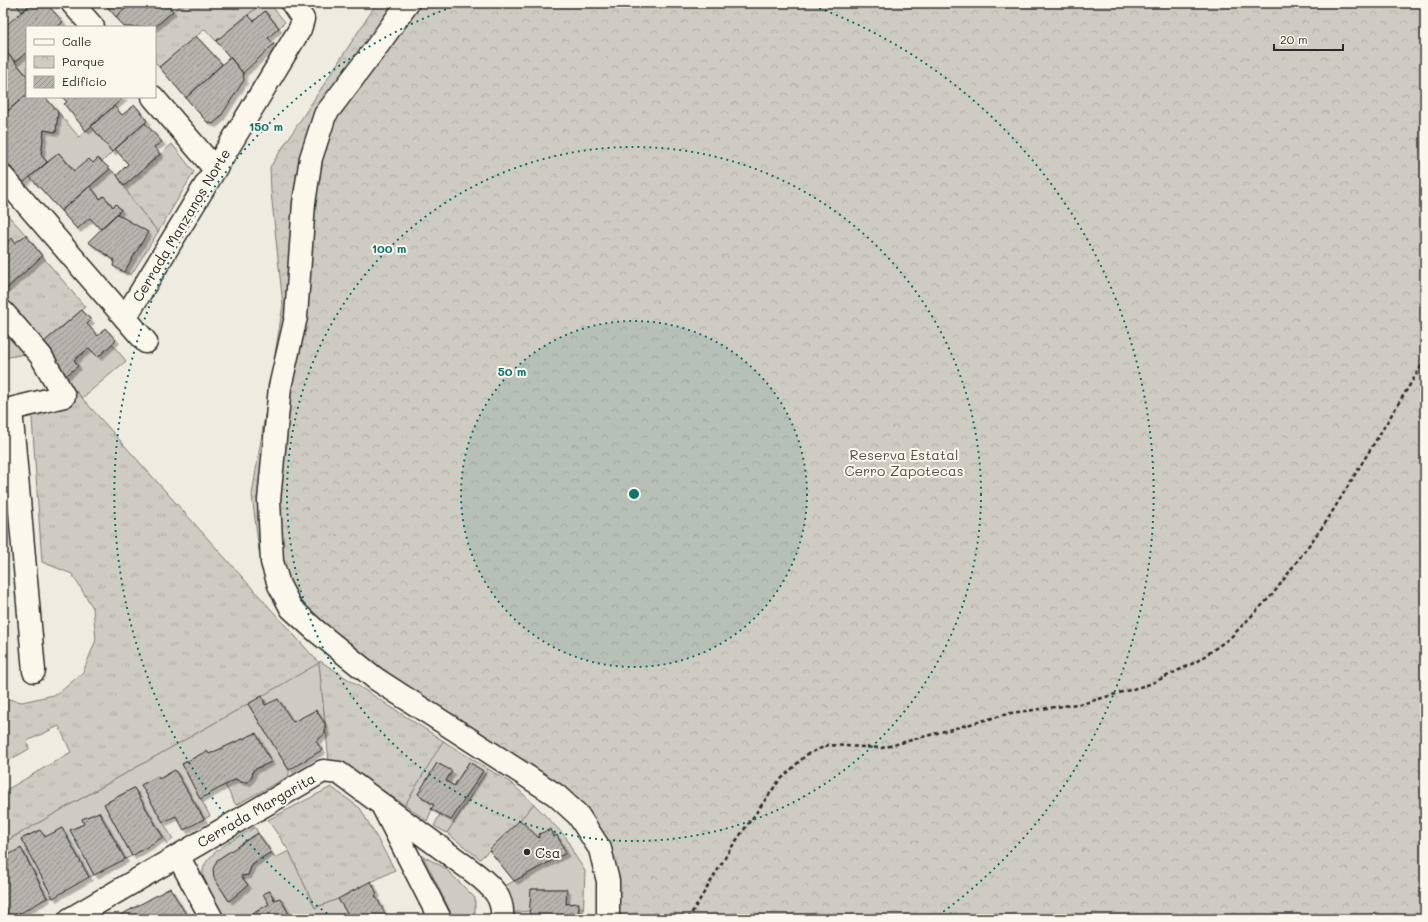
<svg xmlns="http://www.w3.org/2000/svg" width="1428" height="922" font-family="Mali,sans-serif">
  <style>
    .grass { fill: url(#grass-tufts); stroke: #7c7b76 }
    .park { fill: url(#park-crowns); stroke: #7c7b76 }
    .garden { fill: #cecbc2; stroke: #7c7b76 }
    .building { fill: url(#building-hatch); stroke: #2b2b2b; filter: url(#shadow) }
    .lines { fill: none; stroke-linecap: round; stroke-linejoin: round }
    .minor-casing { stroke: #2b2b2b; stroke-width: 25 }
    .path { stroke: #2b2b2b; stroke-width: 2.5; stroke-dasharray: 4 3; stroke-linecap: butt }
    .minor { stroke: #fbf7ec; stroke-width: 22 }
    .ring { fill: none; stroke: #0f766e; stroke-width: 2; stroke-dasharray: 2 4 }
    .poi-dot { fill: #2b2b2b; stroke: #fbf7ec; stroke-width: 1.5 }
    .labels { text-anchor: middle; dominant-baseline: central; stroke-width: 4; stroke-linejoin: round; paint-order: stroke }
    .street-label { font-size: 14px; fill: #2b2b2b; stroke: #fbf7ec }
    .park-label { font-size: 14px; fill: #545351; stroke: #fbf7ec }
    .poi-label { font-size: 14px; fill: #2b2b2b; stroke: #fbf7ec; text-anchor: start }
    .centre { fill: #0f766e; stroke: #fbf7ec; stroke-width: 2 }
    .ring-label { font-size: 12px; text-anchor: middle; font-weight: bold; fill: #0f766e; stroke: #fbf7ec; stroke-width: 4; stroke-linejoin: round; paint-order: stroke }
  </style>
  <defs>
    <pattern id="grass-tufts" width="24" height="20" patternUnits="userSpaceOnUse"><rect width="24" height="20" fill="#cecbc2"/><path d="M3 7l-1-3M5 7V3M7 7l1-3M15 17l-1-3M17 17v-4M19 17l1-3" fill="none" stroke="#b1aea7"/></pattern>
    <pattern id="park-crowns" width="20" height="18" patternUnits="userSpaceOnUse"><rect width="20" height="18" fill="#cecbc2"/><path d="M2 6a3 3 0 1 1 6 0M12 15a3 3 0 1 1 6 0" fill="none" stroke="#b1aea7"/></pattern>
    <pattern id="building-hatch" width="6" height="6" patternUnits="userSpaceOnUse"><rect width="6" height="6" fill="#b8b5ae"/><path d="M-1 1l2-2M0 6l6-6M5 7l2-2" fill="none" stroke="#96938e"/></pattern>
    <filter id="shadow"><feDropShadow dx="3.5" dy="3.5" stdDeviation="0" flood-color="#0004"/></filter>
  </defs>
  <rect width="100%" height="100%" fill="#eeebe0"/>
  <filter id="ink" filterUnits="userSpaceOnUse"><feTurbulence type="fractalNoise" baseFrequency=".025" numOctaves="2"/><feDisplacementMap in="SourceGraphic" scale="8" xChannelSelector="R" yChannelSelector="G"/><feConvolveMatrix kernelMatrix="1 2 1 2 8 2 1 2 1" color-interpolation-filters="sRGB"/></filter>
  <g filter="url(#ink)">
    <path class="grass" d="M 183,3 L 262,3 L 216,41 L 205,29 L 159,67 L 155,62 L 155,27 Z
      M 172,144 L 194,172 L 158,232 L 133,201 L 124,186 Z
      M 3,210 L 26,235 L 15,243 L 11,238 L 3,245 Z
      M 42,256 L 85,307 L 38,347 L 3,303 L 3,292 Z
      M 3,329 L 26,354 L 3,358 Z
      M 41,356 L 82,398 L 319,663 L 320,661 L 445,742 L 405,805 L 342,764 L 329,762 L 319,664 L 3,843 L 3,792 L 71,752 L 59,726 L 27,741 L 29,749 L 3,764 L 3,698 L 22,702 L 58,694 L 83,672 L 96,640 L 93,608 L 72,574 L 42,562 L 31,404 L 63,396 Z
      M 488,769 L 511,783 L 534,804 L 520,820 L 480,859 L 447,833 Z
      M 331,787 L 360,808 L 395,870 L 338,899 L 315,908 L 289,851 L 268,820 Z"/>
    <path class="park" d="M 377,3 L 1425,3 L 1425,919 L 606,919 L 592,820 L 339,647 L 288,600 L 259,551 L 252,495 L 283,305 L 271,192 L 270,167 Z"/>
    <path class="garden" d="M 3,3 L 15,3 L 22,12 L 3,28 Z
      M 262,3 L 269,3 L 285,22 L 279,28 L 265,11 L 254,21 L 248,15 Z
      M 27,52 L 27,76 L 15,62 Z
      M 58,112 L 79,137 L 91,126 L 112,152 L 102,162 L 98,158 L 93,163 L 74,171 L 59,153 L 47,162 L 41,155 L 44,130 L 56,132 Z
      M 110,169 L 117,175 L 133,201 L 158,232 L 131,275 L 124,272 L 148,232 L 117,214 L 121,210 L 116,204 L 113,207 L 104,196 L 100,199 L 90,186 Z
      M 112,344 L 126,361 L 82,398 L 64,377 L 74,360 L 89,348 L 98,357 Z
      M 319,663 L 325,724 L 293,722 L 265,705 L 262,696 Z
      M 248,704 L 289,770 L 289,776 L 236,805 L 225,785 L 236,779 L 241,782 L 248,782 L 252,776 L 253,770 L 271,762 L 255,733 L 209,754 L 207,751 L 182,764 L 210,816 L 204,819 L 175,770 L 159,779 L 158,776 L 141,785 L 173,839 L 167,844 L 134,788 L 104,804 L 132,856 L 125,859 L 99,812 L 82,819 L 84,824 L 70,830 L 94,875 L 89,877 L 62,828 L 45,837 L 39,830 L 21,839 L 53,898 L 47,898 L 21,848 L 3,858 L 3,843 Z
      M 443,741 L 488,769 L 447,833 L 434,826 L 440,814 L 483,771 L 469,762 L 454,786 L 446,781 L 452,771 L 437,763 L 418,794 L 434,805 L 427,821 L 405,805 Z
      M 534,804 L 566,837 L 574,854 L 585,871 L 583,919 L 578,919 L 579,903 L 566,904 L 566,889 L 532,889 L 530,911 L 507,913 L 507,892 L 505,886 L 565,853 L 557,835 L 554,837 L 551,830 L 539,834 L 539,838 L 520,820 Z
      M 255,827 L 258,833 L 217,860 L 215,878 L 228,900 L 248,885 L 241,876 L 248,875 L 252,864 L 271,852 L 275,858 L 289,851 L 315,908 L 338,899 L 347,913 L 337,917 L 338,919 L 299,919 L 298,918 L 281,919 L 289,914 L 280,898 L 274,900 L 270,891 L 263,894 L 269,904 L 246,917 L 247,919 L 225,919 C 220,910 204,884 203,875 C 200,854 240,837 255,827 Z
      M 423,856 L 445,868 L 475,898 L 475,919 L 454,919 Z"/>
    <path class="building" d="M 15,3 L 32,3 L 22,12 Z
      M 32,3 L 46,3 L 63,22 L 57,27 L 27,27 L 27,52 L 15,62 L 3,48 L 3,28 Z
      M 104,3 L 132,3 L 116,17 Z
      M 132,3 L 166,3 L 173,11 L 155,27 L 124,27 L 116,17 Z
      M 265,11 L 279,28 L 268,38 L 274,44 L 243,73 L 216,41 L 248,15 L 254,21 Z
      M 196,36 L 222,64 L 186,98 L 159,67 Z
      M 3,48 L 27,76 L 27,94 L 3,115 Z
      M 230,57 L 243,73 L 244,80 L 219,119 L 213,124 L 207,122 L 186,98 Z
      M 24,97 L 45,97 L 58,112 L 56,132 L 44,130 L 41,155 L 47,162 L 23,183 L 5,160 L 7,142 L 3,137 L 3,115 Z
      M 62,97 L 124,97 L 86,131 L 64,104 L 67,102 Z
      M 135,105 L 147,121 L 112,152 L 91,126 L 114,106 L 122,115 Z
      M 145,123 L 162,142 L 154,147 L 160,154 L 124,186 L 117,175 L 128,164 L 115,149 Z
      M 59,153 L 74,171 L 89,159 L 93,163 L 98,158 L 110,169 L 61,211 L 30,177 Z
      M 90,186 L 100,199 L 104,196 L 113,207 L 116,204 L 121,210 L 100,229 L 90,218 L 77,229 L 61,211 Z
      M 117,214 L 148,232 L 124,272 L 113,266 L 114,260 L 88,242 Z
      M 26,235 L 42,256 L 4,291 L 3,245 L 12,238 L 15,243 Z
      M 82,310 L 91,320 L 87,324 L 98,336 L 105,328 L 116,340 L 98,357 L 89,348 L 74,360 L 78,366 L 64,377 L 38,347 Z
      M 262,696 L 265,705 L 278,699 L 293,722 L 316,710 L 325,724 L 325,734 L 316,741 L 322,750 L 289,770 L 248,704 Z
      M 256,733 L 271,762 L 253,770 L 252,776 L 248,782 L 241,782 L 236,779 L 200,799 L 182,764 L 207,751 L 209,754 Z
      M 469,762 L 483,771 L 451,820 L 431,809 L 434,805 L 418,794 L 437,763 L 452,771 L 446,781 L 454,786 Z
      M 175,770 L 204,819 L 184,830 L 176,816 L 163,822 L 141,785 L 158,776 L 159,779 Z
      M 134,788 L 163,837 L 132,856 L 104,804 Z
      M 99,812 L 125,859 L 94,875 L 70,830 L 84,824 L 82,819 Z
      M 520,820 L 539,838 L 539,834 L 551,829 L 554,837 L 557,835 L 566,853 L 514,881 L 489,850 Z
      M 62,828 L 89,877 L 53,898 L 21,839 L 40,830 L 45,837 Z
      M 258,833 L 271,852 L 252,864 L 248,875 L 241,876 L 248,885 L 229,901 L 214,878 L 213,869 L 217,860 Z
      M 21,848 L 47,898 L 10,919 L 3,906 L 3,858 Z
      M 371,881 L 377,894 L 375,895 L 388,919 L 338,919 L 337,917 L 347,913 L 338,899 Z
      M 170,888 L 189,919 L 119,919 L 117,917 Z
      M 531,889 L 567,889 L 566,904 L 579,903 L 578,919 L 529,919 Z
      M 270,891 L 274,900 L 280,898 L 289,914 L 281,919 L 247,919 L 246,918 L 269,904 L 263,894 Z"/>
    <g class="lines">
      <defs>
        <path id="minor" d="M 72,3 L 93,27
          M 408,3 L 378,45 L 325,115 L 311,158 L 304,203 L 296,317 L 280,387 L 269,500 L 272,562 L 279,585 L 291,608 L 315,630 L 376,679 L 556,795 L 578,815 L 600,849 L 608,881 L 608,919
          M 153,97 L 215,169
          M 3,177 L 146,342
          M 3,312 L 41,356 L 64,396 L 11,409 L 34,671
          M 125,318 L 300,29 L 303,19 L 292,3
          M 383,807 L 440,919
          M 178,856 L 212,919
          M 70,919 L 323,771 L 339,773 L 476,874 C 492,887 504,897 502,919"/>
      </defs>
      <use href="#minor" class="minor-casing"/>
      <path class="path" d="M 688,919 L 731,848 L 778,782 L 806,755 L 828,745 L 882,748 L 1011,713 L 1085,703 L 1150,684 L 1196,662 L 1230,638 L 1273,594 L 1326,522 L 1425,360"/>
      <use href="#minor" class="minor"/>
    </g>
  </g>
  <circle cx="634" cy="494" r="173" fill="#0f766e" fill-opacity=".12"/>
  <g class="ring">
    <circle cx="634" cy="494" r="173"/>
    <circle cx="634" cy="494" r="347"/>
    <path d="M332 917A520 520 0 0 1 460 4M808 4A520 520 0 0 1 936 917"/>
  </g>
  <circle class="poi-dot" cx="527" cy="852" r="4"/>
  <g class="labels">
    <g class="street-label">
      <text transform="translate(181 225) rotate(-59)">Cerrada Manzanos Norte</text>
      <text transform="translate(256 810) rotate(-30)">Cerrada Margarita</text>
    </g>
    <g class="park-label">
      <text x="904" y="454">Reserva Estatal<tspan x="904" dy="16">Cerro Zapotecas</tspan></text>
    </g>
    <g class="poi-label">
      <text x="535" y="852">Csa</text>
    </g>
  </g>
  <circle cx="634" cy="494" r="6" class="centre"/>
  <g class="ring-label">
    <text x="266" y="131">150 m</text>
    <text x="389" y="253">100 m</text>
    <text x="512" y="376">50 m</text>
  </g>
  <rect width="1428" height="922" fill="none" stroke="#fbf7ec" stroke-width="16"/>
  <rect x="8" y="8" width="1412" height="906" fill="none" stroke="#2b2b2b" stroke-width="1.5" filter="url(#ink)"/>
  <rect x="26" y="26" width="130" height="72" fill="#fbf7ec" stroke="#a8a59f"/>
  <rect x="34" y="39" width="20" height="6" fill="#fbf7ec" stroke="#a8a59f"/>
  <text x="62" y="46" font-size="12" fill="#2b2b2b">Calle</text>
  <rect x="34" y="56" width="20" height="12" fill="url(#park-crowns)" stroke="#a8a59f"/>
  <text x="62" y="66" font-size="12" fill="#2b2b2b">Parque</text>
  <rect x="34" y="76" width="20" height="12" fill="url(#building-hatch)" stroke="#a8a59f"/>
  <text x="62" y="86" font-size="12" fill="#2b2b2b">Edificio</text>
  <path d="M1274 44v6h69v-6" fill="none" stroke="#2b2b2b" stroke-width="2"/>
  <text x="1280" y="44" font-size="12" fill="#2b2b2b" stroke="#fbf7ec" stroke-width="3" paint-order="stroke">20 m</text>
</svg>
